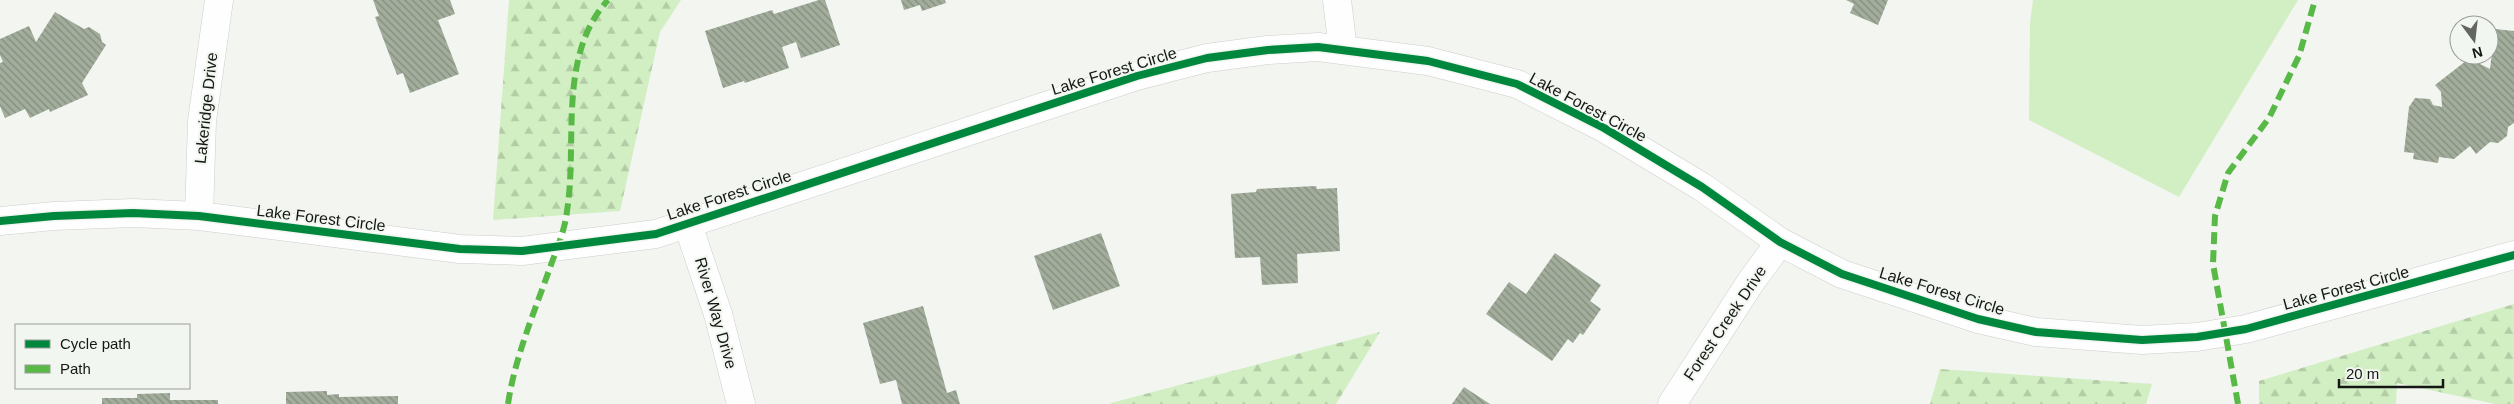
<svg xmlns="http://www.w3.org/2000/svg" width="2514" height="404" font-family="Arial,sans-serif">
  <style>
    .green { fill: #d1efc2 }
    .forest { fill: url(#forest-firs) }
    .building { fill: url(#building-back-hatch) }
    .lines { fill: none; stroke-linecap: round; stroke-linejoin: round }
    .street-casing { stroke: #cdcecc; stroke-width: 29 }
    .street { stroke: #fdfefd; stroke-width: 28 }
    .quiet { stroke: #58b947; stroke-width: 6; stroke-dasharray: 12 6; stroke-linecap: butt }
    .cycleway-casing { stroke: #f2f6f0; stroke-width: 11 }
    .cycleway { stroke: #00873e; stroke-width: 8 }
    .labels { text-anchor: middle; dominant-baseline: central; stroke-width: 4; stroke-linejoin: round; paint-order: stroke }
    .street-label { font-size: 16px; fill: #151714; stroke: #f2f6f0 }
  </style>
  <defs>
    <pattern id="forest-firs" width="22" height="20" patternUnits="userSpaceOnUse" patternTransform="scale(1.25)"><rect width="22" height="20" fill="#d1efc2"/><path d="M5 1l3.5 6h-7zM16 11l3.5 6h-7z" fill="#b3cca6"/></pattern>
    <pattern id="building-back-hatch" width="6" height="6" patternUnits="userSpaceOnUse" patternTransform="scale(1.25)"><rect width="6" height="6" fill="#a2ad9c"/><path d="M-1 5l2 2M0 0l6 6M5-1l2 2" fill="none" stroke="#838c7e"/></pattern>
  </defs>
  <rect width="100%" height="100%" fill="#f3f5f1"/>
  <path class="green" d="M 2033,0 L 2298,0 L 2179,197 L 2029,120 L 2030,24 Z"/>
  <path class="forest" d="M 509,0 L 681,0 L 660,32 L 620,211 L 493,220 Z
    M 2514,304 L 2514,404 L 2495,404 L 2397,383 L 2396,404 L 2259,404 L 2259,381 Z
    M 1380,332 L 1336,404 L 1110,404 L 1111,403 Z
    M 1940,369 L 2152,384 L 2146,404 L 1930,404 Z"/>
  <path class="building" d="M 373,0 L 450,0 L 455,14 L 438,20 L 459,74 L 410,93 L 403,73 L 397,75 L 375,17 L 379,16 Z
    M 819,0 L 825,0 L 840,45 L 801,58 L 796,42 L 782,47 L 789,68 L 745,83 L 744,81 L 723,88 L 705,31 L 772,10 L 774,14 Z
    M 901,0 L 945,0 L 946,3 L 922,11 L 920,5 L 904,10 Z
    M 1846,0 L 1888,0 L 1878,25 L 1850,13 L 1854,4 Z
    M 55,12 L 84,29 L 89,27 L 100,34 L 102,42 L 106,45 L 82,83 L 88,95 L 50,112 L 49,109 L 30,118 L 25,109 L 5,118 L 0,106 L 0,63 L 3,62 L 0,55 L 0,39 L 29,26 L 36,42 Z
    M 2495,29 L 2514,31 L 2514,123 L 2508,127 L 2507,136 L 2498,143 L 2490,142 L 2476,154 L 2470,146 L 2454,159 L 2439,157 L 2438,163 L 2413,159 L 2414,153 L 2404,152 L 2409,107 L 2415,98 L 2430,99 L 2433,105 L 2442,107 L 2441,92 L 2435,85 L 2471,57 L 2476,62 L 2490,69 Z
    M 1316,186 L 1317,189 L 1337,188 L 1340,251 L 1297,254 L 1298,283 L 1262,285 L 1260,257 L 1235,258 L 1231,194 L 1256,192 L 1257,189 Z
    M 1101,233 L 1120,286 L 1053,310 L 1034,256 Z
    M 1555,253 L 1601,285 L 1590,301 L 1601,309 L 1583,335 L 1580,333 L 1573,343 L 1568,339 L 1552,361 L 1486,314 L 1509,282 L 1526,294 Z
    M 923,306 L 947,393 L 956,390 L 960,404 L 902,404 L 896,380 L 880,384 L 863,323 Z
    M 1464,387 L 1490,404 L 1452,404 Z
    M 327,391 L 327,395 L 339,394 L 339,397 L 398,396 L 398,404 L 286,404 L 286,392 Z
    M 170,393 L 170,400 L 218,400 L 218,404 L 102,404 L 102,398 L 137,398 L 137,394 Z"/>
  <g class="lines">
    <defs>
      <path id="street" d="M 1337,0 L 1343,50
        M 199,216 L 202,121 L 219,0
        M 0,221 L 54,216 L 133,213 L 199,216 L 460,249 L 522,251 L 656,234 L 1137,76 L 1207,58 L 1268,50 L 1318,47 L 1428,61 L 1517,84 L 1604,128 L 1702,187 L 1780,242 L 1842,274 L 1978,319 L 2036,332 L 2142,340 L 2197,337 L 2246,329 L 2514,255
        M 687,222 L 718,314 L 741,404
        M 1672,404 L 1750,283 L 1780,242"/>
    </defs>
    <use href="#street" class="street-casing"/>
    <use href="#street" class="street"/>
    <path class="quiet" d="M 508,404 C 515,356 536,308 552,262 C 558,246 565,229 567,211 C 578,142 557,56 608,0
      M 2238,404 L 2213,264 L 2215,216 L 2228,173 L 2269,118 L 2299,56 L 2315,0"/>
    <defs>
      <path id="cycleway" d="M 0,221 L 54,216 L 133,213 L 199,216 L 460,249 L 522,251 L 656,234 L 1137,76 L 1207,58 L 1268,50 L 1318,47 L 1428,61 L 1517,84 L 1604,128 L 1702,187 L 1780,242 L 1842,274 L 1978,319 L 2036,332 L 2142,340 L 2197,337 L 2246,329 L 2514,255"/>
    </defs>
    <use href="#cycleway" class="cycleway-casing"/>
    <use href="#cycleway" class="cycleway"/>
  </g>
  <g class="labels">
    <g class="street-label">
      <text transform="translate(1114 71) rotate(-17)">Lake Forest Circle</text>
      <text transform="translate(1588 107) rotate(28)">Lake Forest Circle</text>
      <text transform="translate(206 108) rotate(-84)">Lakeridge Drive</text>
      <text transform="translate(729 195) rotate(-18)">Lake Forest Circle</text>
      <text transform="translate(321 218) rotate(7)">Lake Forest Circle</text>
      <text transform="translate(2346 288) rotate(-15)">Lake Forest Circle</text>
      <text transform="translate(1942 291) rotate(17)">Lake Forest Circle</text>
      <text transform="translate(716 313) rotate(74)">River Way Drive</text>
      <text transform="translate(1725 323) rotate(-56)">Forest Creek Drive</text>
    </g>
  </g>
  <rect x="15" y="324" width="175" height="65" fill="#f2f6f0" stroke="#9a9d98"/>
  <rect x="25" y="340" width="25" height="8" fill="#00873e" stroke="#9a9d98"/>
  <text x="60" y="349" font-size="15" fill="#151714">Cycle path</text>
  <rect x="25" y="365" width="25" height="8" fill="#58b947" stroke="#9a9d98"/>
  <text x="60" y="374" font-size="15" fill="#151714">Path</text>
  <g transform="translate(2474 40) rotate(165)"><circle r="24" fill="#f2f6f0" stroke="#9a9d98"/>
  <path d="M0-4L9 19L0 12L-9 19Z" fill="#636561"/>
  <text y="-8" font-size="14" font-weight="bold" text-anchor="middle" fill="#151714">N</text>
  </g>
  <path d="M2339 379v8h104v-8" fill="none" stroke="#151714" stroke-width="2.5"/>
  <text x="2346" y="379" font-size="15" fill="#151714" stroke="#f2f6f0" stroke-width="4" paint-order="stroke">20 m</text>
</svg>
